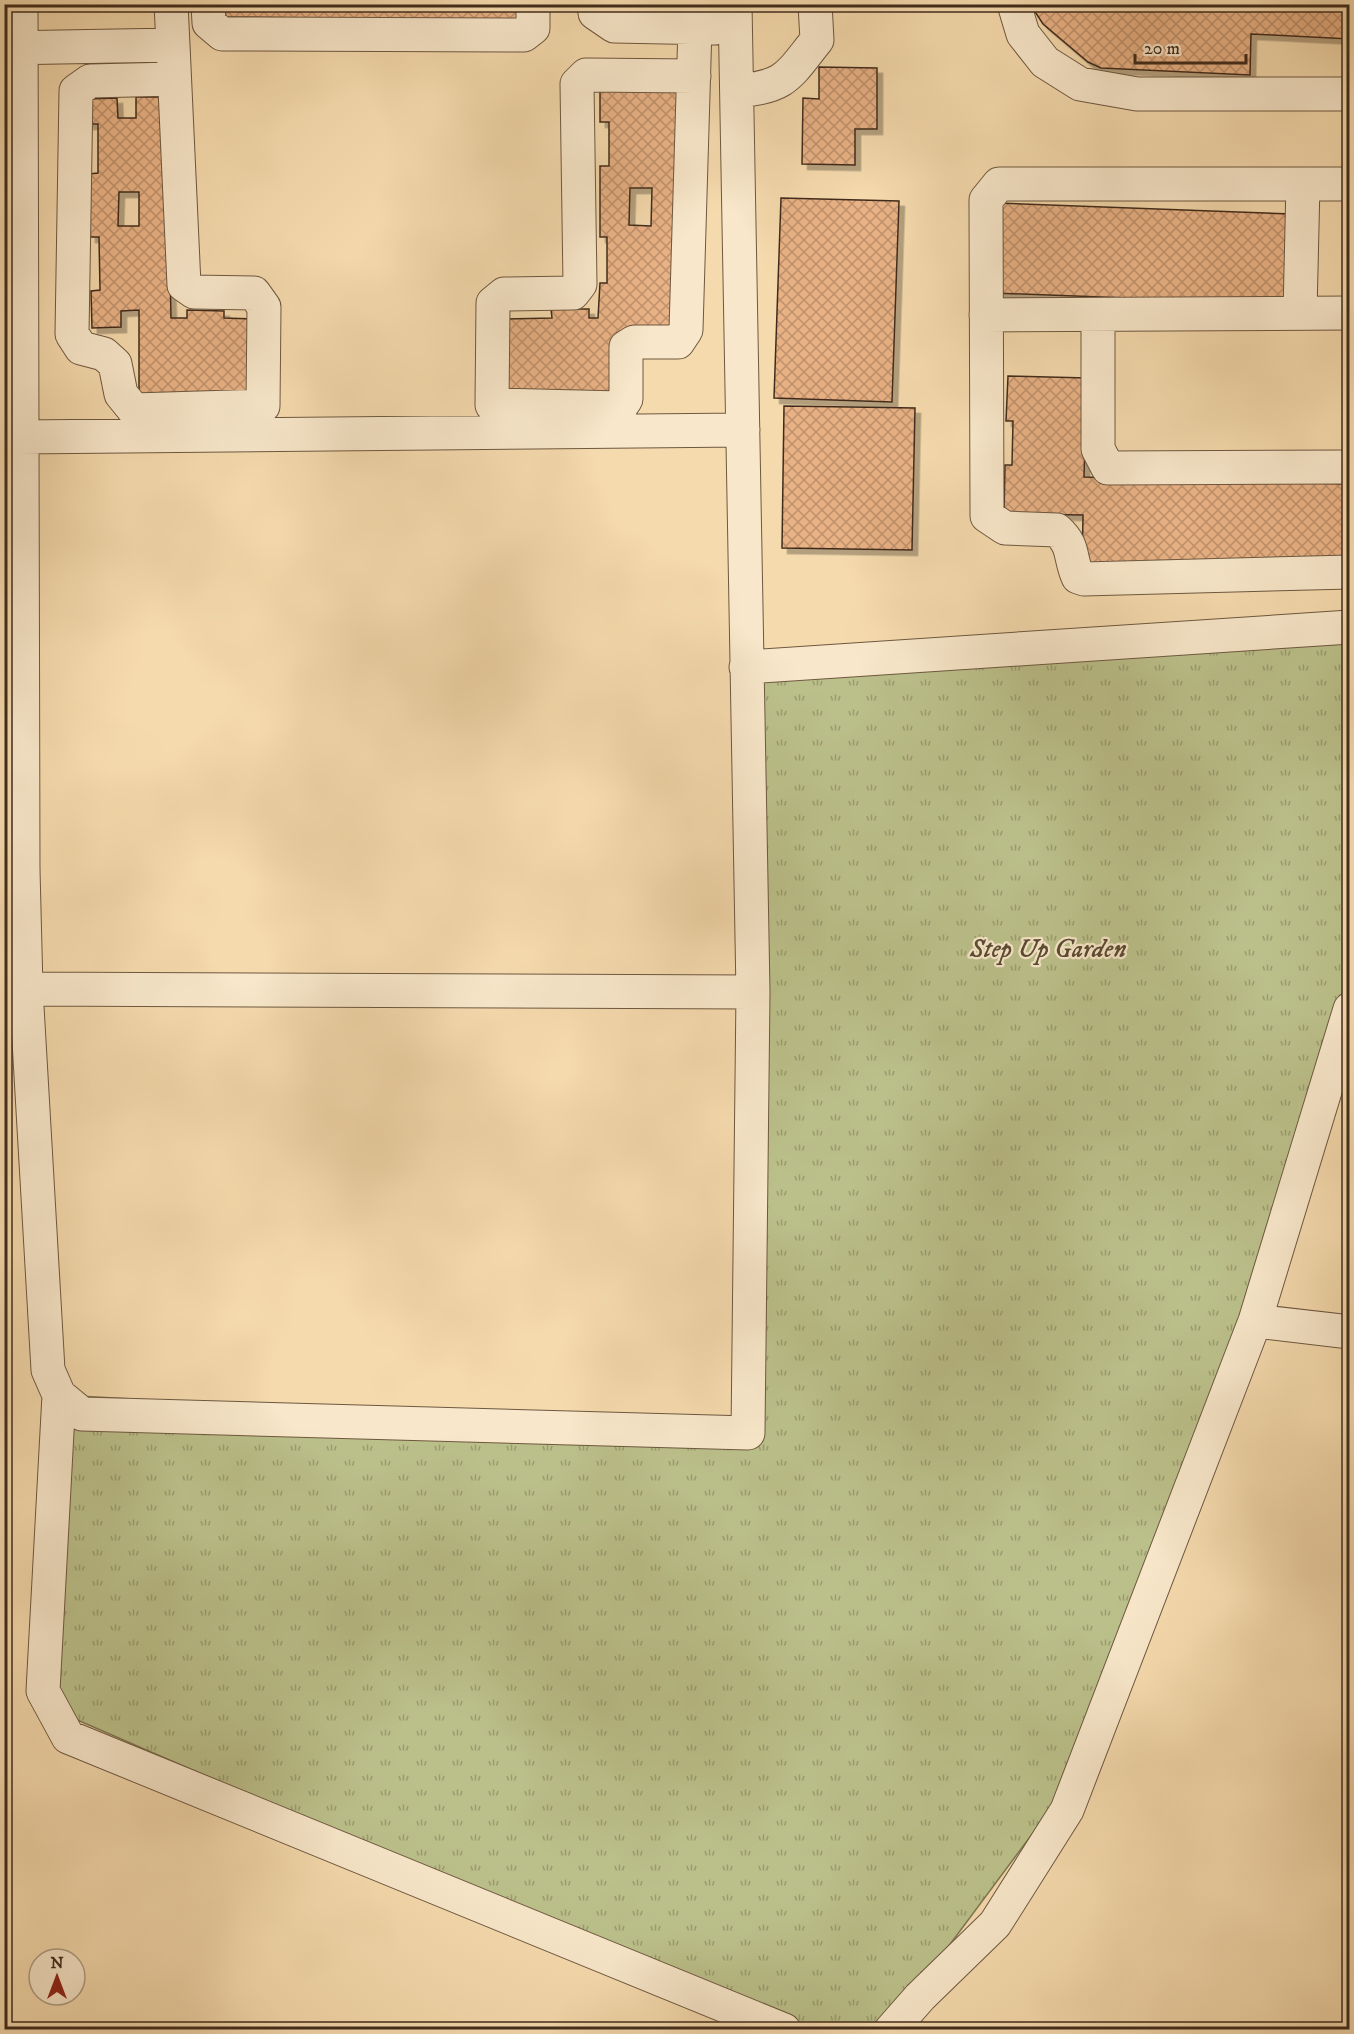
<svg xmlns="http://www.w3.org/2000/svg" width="1354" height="2034" font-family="'IM FELL DW Pica',serif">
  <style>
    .park { fill: url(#park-tufts); stroke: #7e7653; stroke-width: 1.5 }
    .building { fill: url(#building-cross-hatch); stroke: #412c1c; stroke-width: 1.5; fill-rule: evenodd; filter: url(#shadow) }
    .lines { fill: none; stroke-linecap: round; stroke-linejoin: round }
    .minor-casing { stroke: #6e5840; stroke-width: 35 }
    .minor { stroke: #f8e7ca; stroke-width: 33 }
    .labels { text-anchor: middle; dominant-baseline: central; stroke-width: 4.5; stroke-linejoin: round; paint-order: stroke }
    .park-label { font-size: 26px; font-style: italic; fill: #594a32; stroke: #f8e7ca }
  </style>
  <defs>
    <pattern id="park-tufts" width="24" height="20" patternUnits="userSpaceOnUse" patternTransform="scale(1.5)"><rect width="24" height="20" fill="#bbc08a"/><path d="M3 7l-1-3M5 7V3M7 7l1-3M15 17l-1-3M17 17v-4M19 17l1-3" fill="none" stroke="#9a9c70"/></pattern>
    <pattern id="building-cross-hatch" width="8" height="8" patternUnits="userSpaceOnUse" patternTransform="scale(1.5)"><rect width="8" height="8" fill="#e9b285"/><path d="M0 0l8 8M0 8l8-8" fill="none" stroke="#be916c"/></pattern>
    <filter id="shadow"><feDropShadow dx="5.5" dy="5.5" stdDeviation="0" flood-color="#0004"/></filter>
  </defs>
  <rect width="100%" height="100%" fill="#f5daad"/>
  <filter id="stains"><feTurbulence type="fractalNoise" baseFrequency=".00333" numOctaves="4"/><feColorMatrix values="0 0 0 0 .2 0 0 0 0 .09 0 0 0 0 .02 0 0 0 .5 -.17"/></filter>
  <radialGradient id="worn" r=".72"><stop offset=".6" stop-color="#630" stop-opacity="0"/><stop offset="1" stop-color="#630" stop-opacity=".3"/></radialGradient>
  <path class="park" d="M 1349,627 L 1349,1000 L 1085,1763 L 887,2029 L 789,2029 L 52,1709 L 59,1395 L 748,1432 L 746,667 Z"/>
  <path class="building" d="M 223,4 L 521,4 L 521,20 L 223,17 Z
    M 1030,4 L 1350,4 L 1350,39 L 1251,34 L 1250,75 L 1101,68 L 1088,62 L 1043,24 Z
    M 819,67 L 877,68 L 877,129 L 855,129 L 855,165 L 802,164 L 803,98 L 819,99 Z
    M 600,91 L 678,92 L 677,335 L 617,333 L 617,402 L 504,399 L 506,319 L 552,318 L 551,309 L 589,309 L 589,318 L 598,318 L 600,283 L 607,283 L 607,237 L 600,237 L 600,166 L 609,166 L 609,122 L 600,122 ZM 630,188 L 652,188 L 651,226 L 629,225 Z
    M 136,97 L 162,97 L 168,164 L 171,318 L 187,318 L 187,310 L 224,311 L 224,318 L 254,319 L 253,402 L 139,399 L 139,310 L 121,311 L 121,327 L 92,328 L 91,291 L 100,290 L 99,237 L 90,237 L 89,174 L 98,173 L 98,124 L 88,124 L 87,99 L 117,98 L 118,118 L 136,118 ZM 119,192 L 139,192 L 139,226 L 118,226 Z
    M 781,198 L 899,201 L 892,402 L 774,398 Z
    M 998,203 L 1291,214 L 1288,304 L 994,293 Z
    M 1008,376 L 1087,378 L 1084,477 L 1350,484 L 1350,563 L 1082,568 L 1083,515 L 1004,514 L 1005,465 L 1012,465 L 1013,421 L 1006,421 Z
    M 784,406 L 915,408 L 912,550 L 782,548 Z"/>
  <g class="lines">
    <defs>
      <path id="minor" d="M 21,4 L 23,870 L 26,989 L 48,1370 L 59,1395 L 82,1414 L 748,1433 L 753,992 L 735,4
        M 208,4 L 209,23 L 222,34 L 524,35 L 533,28 L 533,4
        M 594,4 L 595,13 L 614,26 L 716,28
        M 1014,4 L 1023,34 L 1045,62 L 1080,84 L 1137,94 L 1350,94
        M 173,45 L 184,285 L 194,292 L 254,293 L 264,307 L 263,406 L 134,410 L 121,394 L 115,364 L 104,354 L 81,348 L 72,334 L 76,91 L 90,81 L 174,79
        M 4,48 L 173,45 L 171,4
        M 694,76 L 586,75 L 577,84 L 580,284 L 573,293 L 504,294 L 493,303 L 492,405 L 620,408 L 626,399 L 626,347 L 634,342 L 678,342 L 686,330 L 695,27
        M 737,91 C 786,87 788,76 817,40 L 815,4
        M 1350,184 L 999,184 L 986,200 L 987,516 L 1005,528 L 1057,530 C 1075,546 1069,557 1078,577 L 1084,579 L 1350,572
        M 1300,313 L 1303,184
        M 986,315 L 1350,313
        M 1098,315 L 1098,449 L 1108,468 L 1350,467
        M 20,437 L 743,430
        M 746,667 L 1350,627
        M 26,989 L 753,992
        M 1255,1321 L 1350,1332
        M 59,1395 L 43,1691 L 68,1737 L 784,2030
        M 891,2030 L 920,1997 L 995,1924 L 1067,1810 L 1255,1321 L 1350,1009"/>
    </defs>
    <use href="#minor" class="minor-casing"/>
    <use href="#minor" class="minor"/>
  </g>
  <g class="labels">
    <g class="park-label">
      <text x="1048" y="949">Step Up Garden</text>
    </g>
  </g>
  <rect width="1354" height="2034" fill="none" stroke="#f5daad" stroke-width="24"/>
  <rect x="6" y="6" width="1342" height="2022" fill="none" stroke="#412c1c" stroke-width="3"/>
  <rect x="12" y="12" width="1330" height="2010" fill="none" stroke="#412c1c" stroke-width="1.5"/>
  <g transform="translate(57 1977)"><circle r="28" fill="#f8e7ca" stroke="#af9c84" stroke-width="1.5"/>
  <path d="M0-4.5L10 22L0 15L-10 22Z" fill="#8f2418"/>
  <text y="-9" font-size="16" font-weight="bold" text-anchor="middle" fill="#412c1c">N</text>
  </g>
  <path d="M1135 54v9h111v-9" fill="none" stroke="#412c1c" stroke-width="3"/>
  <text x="1144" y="54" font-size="18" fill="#412c1c" stroke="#f8e7ca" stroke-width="4.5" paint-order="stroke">20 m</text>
  <rect width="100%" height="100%" filter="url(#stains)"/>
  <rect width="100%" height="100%" fill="url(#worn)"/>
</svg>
